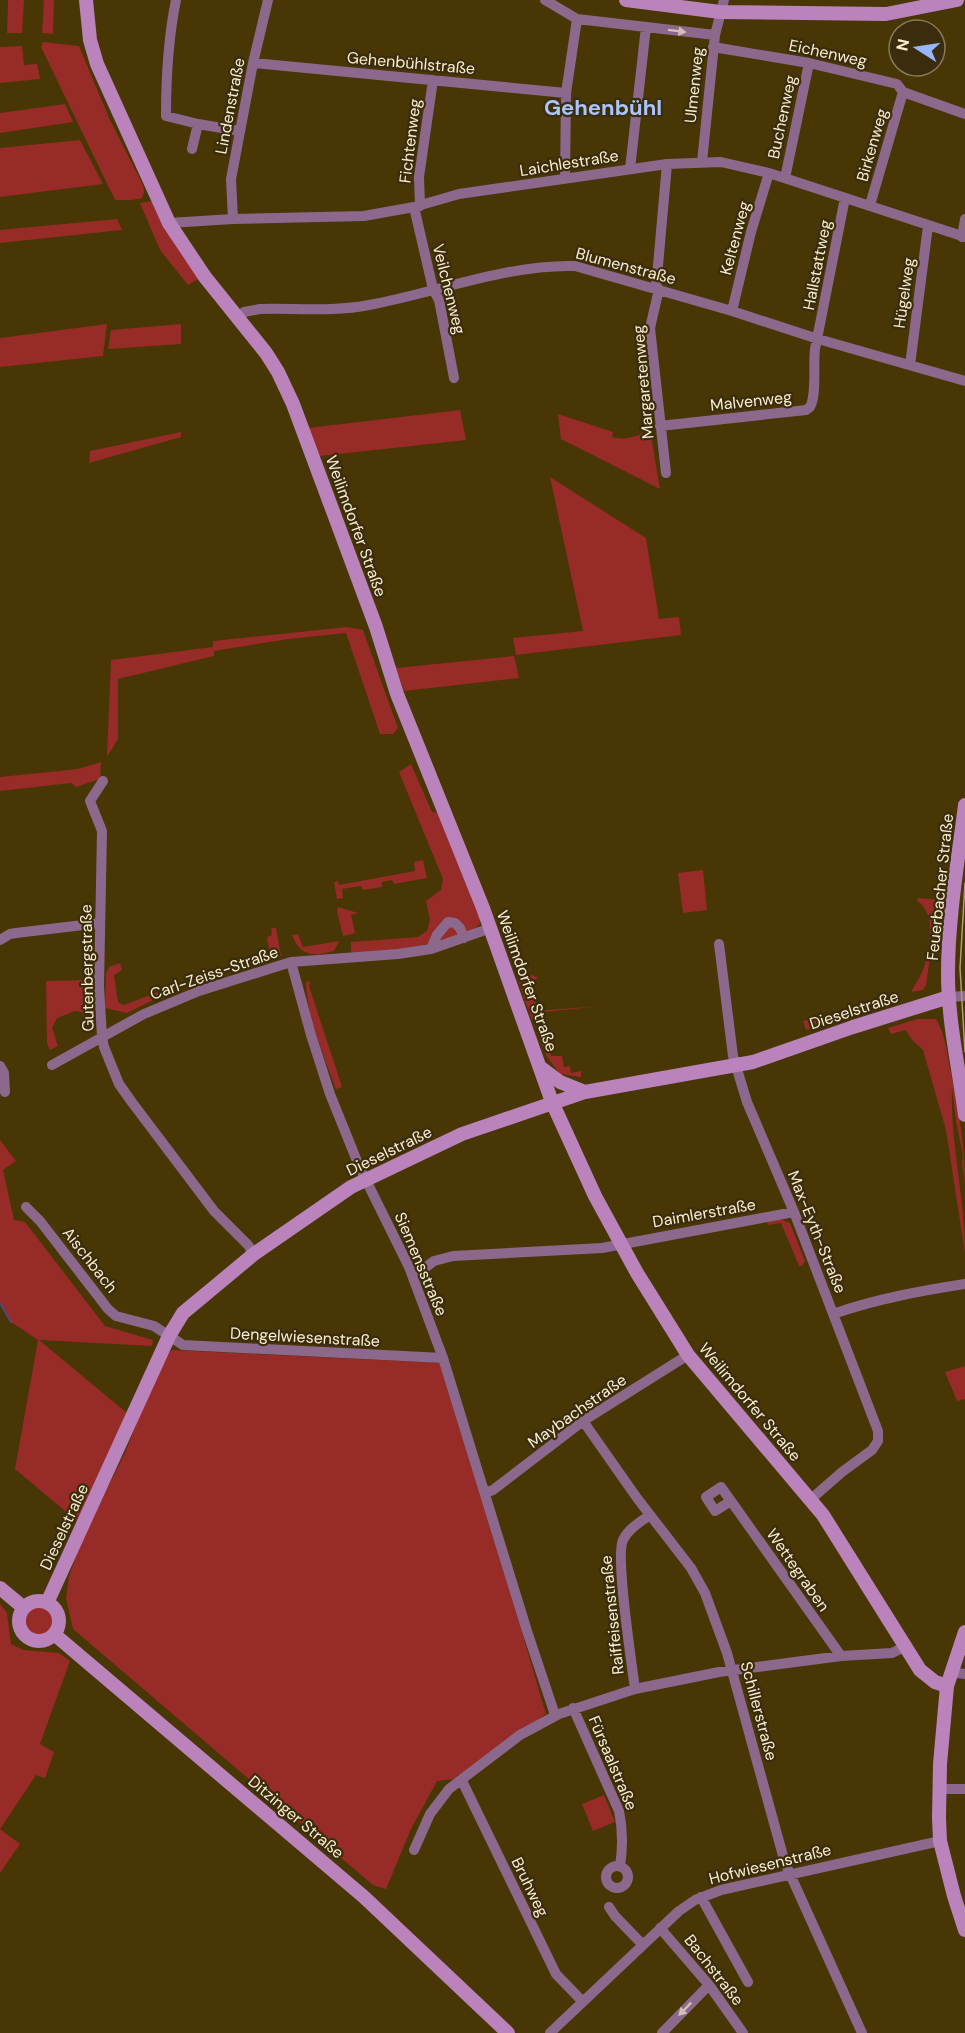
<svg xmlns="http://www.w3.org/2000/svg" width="965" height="2033" font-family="'DM Sans',sans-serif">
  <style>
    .green { fill: #962b28 }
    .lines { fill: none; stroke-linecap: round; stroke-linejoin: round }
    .stream { stroke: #4e4981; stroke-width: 2 }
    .street { stroke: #8c698c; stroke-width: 10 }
    .secondary { stroke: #ba83bb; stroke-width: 14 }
    .tram { stroke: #ad9e77; stroke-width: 1.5 }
    .oneway { fill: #d4bfb8 }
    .labels { text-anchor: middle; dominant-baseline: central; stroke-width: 4.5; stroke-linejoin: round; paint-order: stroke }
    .street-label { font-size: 16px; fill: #fbedcf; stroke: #3a2d0d }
    .district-label { font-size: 22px; font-weight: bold; fill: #acc4f9; stroke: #3a2d0d }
  </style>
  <rect width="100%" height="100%" fill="#483605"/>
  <path class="green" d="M 8,0 L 24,0 L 22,33 L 7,33 Z
    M 44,0 L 54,0 L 53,34 L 42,33 Z
    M 43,42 L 79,46 L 110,120 L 143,185 L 144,192 L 142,198 L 132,200 L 115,200 L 41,47 Z
    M 22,46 L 24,65 L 37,64 L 40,79 L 0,83 L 0,47 Z
    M 65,104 L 73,122 L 0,133 L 0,113 Z
    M 80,140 L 103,184 L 0,197 L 0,148 Z
    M 153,201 L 200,278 L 188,285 L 160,250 L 140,203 Z
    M 117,219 L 122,230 L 0,243 L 0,230 Z
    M 107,324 L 103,356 L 0,367 L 0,338 Z
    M 181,324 L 181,344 L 108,349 L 111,330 Z
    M 460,410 L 466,440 L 320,456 L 308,428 Z
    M 558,414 L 613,432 L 612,437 C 626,441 636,436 650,430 L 660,489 L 561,439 Z
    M 181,432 L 181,437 L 89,463 L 90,451 Z
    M 550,477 L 646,538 L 659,619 L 679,617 L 681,635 L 516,655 L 513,638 L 583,631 Z
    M 347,627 L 363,630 L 398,728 L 393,734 L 380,734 L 346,633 L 289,639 L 214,651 L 214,656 L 118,679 L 118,739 L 107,757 L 111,660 L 213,647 L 213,641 Z
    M 514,656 L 519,678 L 404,691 L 396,668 Z
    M 101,762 L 100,779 L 76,787 L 71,783 L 0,791 L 0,777 L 78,769 Z
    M 411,764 L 432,812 L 440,813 L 477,892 L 480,924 L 464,938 L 351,957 L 351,942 L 418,937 L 427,931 L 430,920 L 426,901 L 441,890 L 443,879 L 399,772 Z
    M 423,860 L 427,878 L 394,884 L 392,880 L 382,882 L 382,887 L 363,890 L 361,886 L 342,889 L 343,898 L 337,899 L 334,882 L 338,881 L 339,885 L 415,871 L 414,862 Z
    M 703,870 L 707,910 L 683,913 L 678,873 Z
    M 918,898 L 940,900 L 934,929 L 926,985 L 923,990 L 911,992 C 915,984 921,976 924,967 C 930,948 937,913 917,901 Z
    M 338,907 L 358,913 L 351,915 L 355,933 L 343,936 L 337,911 Z
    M 271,928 L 276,928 L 281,956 L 216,974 L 169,992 L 127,1013 L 105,1008 L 106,974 L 109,967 L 120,963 L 122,970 L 114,975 L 118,1002 L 124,1005 L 176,985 L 270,955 L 267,937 L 272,935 Z
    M 298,934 L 303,947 L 339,941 L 334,951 C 313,957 300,956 292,935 Z
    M 532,975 L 538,978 L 533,981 L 537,1011 L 601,1006 L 535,1013 L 536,1020 L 532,1020 L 518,980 L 519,977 Z
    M 91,980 L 92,1027 L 90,1030 L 82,1012 L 75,1011 L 57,1018 L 52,1028 L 58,1046 L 50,1050 L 47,1043 L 46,981 Z
    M 306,981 L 310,982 L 309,986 L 342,1087 L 336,1089 C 325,1060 306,1013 306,981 Z
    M 852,1009 L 853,1012 L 850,1014 L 806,1030 L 803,1021 Z
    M 917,1019 L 936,1019 C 946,1036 947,1055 951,1073 C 959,1110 965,1147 965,1185 L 962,1163 L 963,1156 L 956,1121 L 952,1088 C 950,1143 965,1198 965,1253 L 946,1130 L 923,1050 L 912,1040 L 906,1030 L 891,1034 L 888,1028 Z
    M 549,1030 L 551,1056 L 562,1056 L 564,1067 L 570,1066 L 571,1073 L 581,1071 L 581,1077 L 560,1074 L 547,1057 L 537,1032 Z
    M 0,1140 L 16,1161 L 3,1170 L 14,1220 L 25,1222 L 105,1326 L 153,1340 L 152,1346 L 39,1340 L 127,1413 L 77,1521 L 15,1469 L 38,1340 L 11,1322 L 0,1302 Z
    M 778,1218 L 790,1223 L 805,1261 L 802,1266 L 799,1266 L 781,1223 L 768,1225 L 767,1220 Z
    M 172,1350 L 443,1363 L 546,1714 L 454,1779 L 437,1781 L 411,1829 L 386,1889 L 373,1885 L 73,1629 L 66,1598 L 69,1577 L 82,1538 L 125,1453 L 161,1360 Z
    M 965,1366 L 965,1399 L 957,1401 L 945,1372 Z
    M 0,1604 L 7,1613 L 11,1644 L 24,1650 L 59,1653 L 70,1661 L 40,1744 L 54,1752 L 45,1778 L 36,1775 L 0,1829 L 20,1844 L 0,1873 Z
    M26 1621a14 14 0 1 1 28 0a14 14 0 1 1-28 0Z
    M 604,1795 L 615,1822 L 593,1831 L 582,1804 Z"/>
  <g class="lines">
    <path class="stream" d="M 0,1303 L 11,1322"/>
    <path class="street" d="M 176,0 C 168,39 166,76 166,116 L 198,124 L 240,131
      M 545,0 L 577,19 L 715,35
      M 713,47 L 809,63 L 897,84 L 903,92 L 965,114
      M 253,63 L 566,93
      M 192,149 L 198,124
      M 702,162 L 715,35 L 724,0
      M 630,169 L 646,27
      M 785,178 L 809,63
      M 565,179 L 566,93 L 577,19
      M 870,205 L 903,92
      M 420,206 L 419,177 L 433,80
      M 414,207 L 433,289 L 439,300 L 454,378
      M 233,219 L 231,179 L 253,63 L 268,0
      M 169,223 L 233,219 L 364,216 L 414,207 L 459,194 L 667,164 L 721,162 L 769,173 L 965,237
      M 962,237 L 965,219
      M 656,288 L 667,164
      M 659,289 L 650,328 L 666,473
      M 732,311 L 751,232 L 769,173
      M 238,317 L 244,312 L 260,309 C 295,308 334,312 369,305 C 435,293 508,264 575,266 L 732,311 L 818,339 L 965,381
      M 910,365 L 928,226
      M 660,426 L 806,410 L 810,407 C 817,395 813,364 815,349 L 845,198
      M 103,781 L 90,801 L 102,831 L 99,986 L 102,1037 L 104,1047 L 119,1084 L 131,1101 L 214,1211 L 248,1245 L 254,1254
      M 0,940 L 10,934 L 16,933 L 100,923
      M 719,944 L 733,1056 L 747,1102 L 794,1212 L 878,1431 L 878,1441 L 872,1450 L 842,1472 L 810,1500
      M 431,949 L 437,935 L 448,922 L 455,923 L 460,928 L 464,938
      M 291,962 L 311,1035 L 330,1094 L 359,1166 L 409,1267 L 443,1358 L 527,1631 L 555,1715
      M 949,997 L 965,996
      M 52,1065 L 144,1014 L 199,991 L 291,962 L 398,954 L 431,949 L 491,928
      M 0,1066 L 4,1073 L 5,1092
      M 26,1207 L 40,1221 L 108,1309 L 116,1316 L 154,1326 L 183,1345 L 443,1358
      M 413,1277 L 434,1261 L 453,1256 L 602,1248 L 794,1212
      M 833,1314 C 876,1299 920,1291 965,1284
      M 583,1421 L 637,1498 L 691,1568 L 705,1593 L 727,1653 L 785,1863 L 862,2033
      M 485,1493 L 493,1490 L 583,1421 L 688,1355
      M 731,1501 L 715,1511 L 706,1497 L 721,1487 L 841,1656
      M 950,1672 L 965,1674
      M 635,1689 C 632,1665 615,1556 623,1540 C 628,1529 640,1522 650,1515
      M 573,1708 L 619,1811 C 623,1830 623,1847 620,1866
      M 463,1778 L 463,1783 L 556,1974 L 583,2002
      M 939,1789 L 965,1789
      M 414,1850 L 430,1814 L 449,1789 L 520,1735 L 559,1714 L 635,1689 L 719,1672 L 841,1656 L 892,1653 L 904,1647
      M606 1877a11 11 0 1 1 22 0a11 11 0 1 1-22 0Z
      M 701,1897 L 748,1982
      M 609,1907 L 615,1916 L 642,1944
      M 660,1928 L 709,1985 L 743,2033
      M 550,2033 L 679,1911 L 695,1900 L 721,1890 L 940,1841
      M 662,2033 L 709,1985"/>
    <path class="secondary" d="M 86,0 L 90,40 L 97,64 L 169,223 L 205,277 L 266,353 L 278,372 L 293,404 L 376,627 L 397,694 L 483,908 L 552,1102 L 595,1196 L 637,1273 L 688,1355 L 823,1515 L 920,1670 L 935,1682 L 947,1686
      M 626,0 L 720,12 L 886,14 L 957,0
      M 965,805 C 958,861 948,918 948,974 C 948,1022 959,1068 965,1115
      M 540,1067 L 560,1082 L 585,1092
      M 0,1588 L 24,1608
      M19 1621a20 20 0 1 1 40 0a20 20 0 1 1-40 0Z
      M 47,1603 L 169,1336 L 183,1313 L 254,1254 L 351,1187 L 462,1134 L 585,1092 L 753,1062 L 853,1027 L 949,997
      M 965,1632 L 947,1686 L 940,1764 L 939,1818 L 940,1841 L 954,1896 L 965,1930
      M 54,1634 L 364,1897 L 508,2033"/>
    <path class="tram" d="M 965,883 L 960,968 L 965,1052"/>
  </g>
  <defs><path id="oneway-solid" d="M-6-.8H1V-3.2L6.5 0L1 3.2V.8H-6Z" transform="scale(1.5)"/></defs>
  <g class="oneway">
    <use href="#oneway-solid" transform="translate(677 31) rotate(7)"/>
    <use href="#oneway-solid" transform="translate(685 2009) rotate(134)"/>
  </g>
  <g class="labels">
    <g class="street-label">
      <text transform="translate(828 53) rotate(12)">Eichenweg</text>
      <text transform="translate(411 63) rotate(5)">Gehenbühlstraße</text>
      <text transform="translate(694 85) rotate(-84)">Ulmenweg</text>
      <text transform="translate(230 106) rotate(-79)">Lindenstraße</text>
      <text transform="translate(782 117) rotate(-78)">Buchenweg</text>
      <text transform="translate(410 141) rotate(-83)">Fichtenweg</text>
      <text transform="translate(872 145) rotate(-74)">Birkenweg</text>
      <text transform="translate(569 163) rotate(-9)">Laichlestraße</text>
      <text transform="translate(735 238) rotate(-75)">Keltenweg</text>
      <text transform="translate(817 265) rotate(-79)">Hallstattweg</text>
      <text transform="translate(626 266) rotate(15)">Blumenstraße</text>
      <text transform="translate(449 289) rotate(76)">Veilchenweg</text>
      <text transform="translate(904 293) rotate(-82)">Hügelweg</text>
      <text transform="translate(643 382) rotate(-95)">Margaretenweg</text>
      <text transform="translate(751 401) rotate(-6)">Malvenweg</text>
      <text transform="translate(356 526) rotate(70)">Weilimdorfer Straße</text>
      <text transform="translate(940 887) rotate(-84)">Feuerbacher Straße</text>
      <text transform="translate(87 968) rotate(-91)">Gutenbergstraße</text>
      <text transform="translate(214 973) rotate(-19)">Carl-Zeiss-Straße</text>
      <text transform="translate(527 981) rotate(70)">Weilimdorfer Straße</text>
      <text transform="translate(854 1010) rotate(-18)">Dieselstraße</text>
      <text transform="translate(389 1151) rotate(-26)">Dieselstraße</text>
      <text transform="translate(704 1213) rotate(-10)">Daimlerstraße</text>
      <text transform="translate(817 1232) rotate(68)">Max-Eyth-Straße</text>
      <text transform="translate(90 1260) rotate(52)">Aischbach</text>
      <text transform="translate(421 1264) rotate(67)">Siemensstraße</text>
      <text transform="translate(305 1337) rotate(3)">Dengelwiesenstraße</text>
      <text transform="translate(750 1402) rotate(50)">Weilimdorfer Straße</text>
      <text transform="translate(577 1411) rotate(-35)">Maybachstraße</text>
      <text transform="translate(64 1527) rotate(-65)">Dieselstraße</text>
      <text transform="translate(798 1570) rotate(55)">Wettegraben</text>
      <text transform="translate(612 1615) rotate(-96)">Raiffeisenstraße</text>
      <text transform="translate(759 1711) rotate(75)">Schillerstraße</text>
      <text transform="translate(613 1763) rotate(67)">Fürsaalstraße</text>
      <text transform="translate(296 1817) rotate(40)">Ditzinger Straße</text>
      <text transform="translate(770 1864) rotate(-14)">Hofwiesenstraße</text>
      <text transform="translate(530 1887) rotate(64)">Bruhweg</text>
      <text transform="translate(714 1970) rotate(52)">Bachstraße</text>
    </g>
    <g class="district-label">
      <text x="603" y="107">Gehenbühl</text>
    </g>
  </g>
  <g transform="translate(917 48) rotate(282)"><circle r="28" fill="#3a2d0d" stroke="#877a5b" stroke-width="1.5"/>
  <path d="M0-4.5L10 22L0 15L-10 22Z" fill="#97b6fd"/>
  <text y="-9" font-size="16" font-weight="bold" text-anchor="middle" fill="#fbedcf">N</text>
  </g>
</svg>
